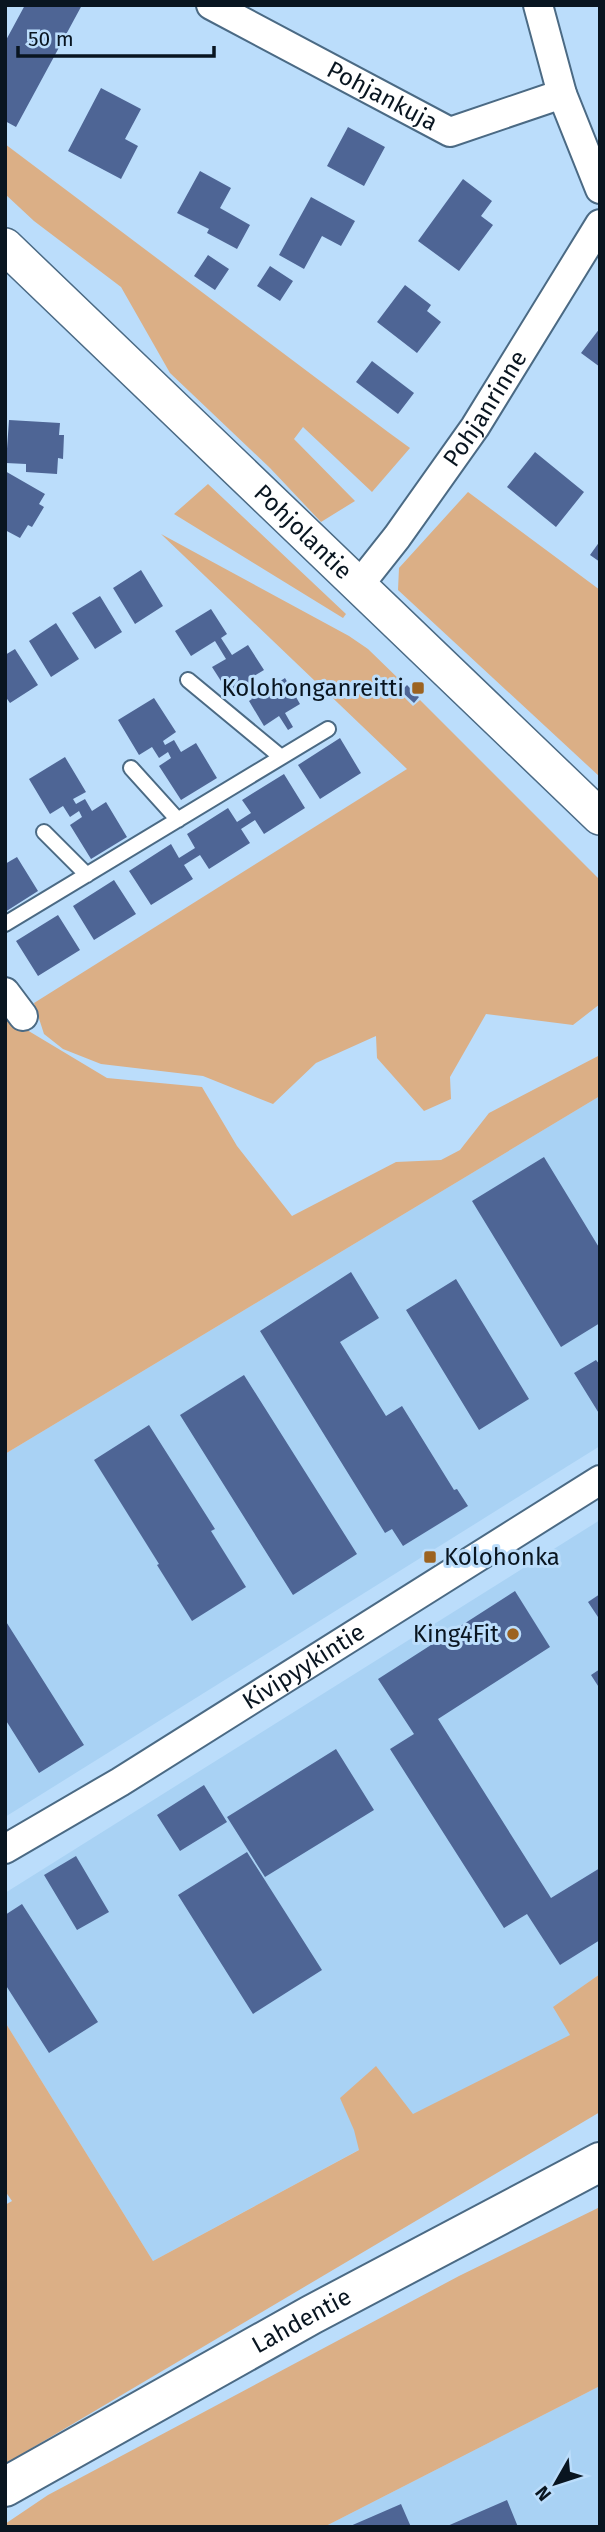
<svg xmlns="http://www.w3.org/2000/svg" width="605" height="2532" font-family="'Fira Sans',sans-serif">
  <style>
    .built { fill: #a9d2f4 }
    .green { fill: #dbaf86 }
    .building { fill: #4e6595 }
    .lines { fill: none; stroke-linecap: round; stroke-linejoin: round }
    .service-casing { stroke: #4b6a84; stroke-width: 18 }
    .minor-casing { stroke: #4b6a84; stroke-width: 32 }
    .tertiary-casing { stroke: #4b6a84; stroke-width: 38 }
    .secondary-casing { stroke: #4b6a84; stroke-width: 42 }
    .service { stroke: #fff; stroke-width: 14 }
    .minor { stroke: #fff; stroke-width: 28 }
    .tertiary { stroke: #fff; stroke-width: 35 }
    .secondary { stroke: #fff; stroke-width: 38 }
    .poi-dot { fill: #9c6321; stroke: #bbddfb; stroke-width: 2.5 }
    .labels { text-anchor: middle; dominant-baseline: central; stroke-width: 6; stroke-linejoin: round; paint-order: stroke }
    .street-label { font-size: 24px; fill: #091520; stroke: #bbddfb }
    .poi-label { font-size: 24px; fill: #091520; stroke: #bbddfb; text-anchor: end }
  </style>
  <rect width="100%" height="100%" fill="#bbddfb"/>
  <path class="built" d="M 600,1096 L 600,1446 L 5,1817 L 5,1454 Z
    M 600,1520 L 600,1974 L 554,2007 L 571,2035 L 153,2261 L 5,2022 L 5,1893 Z
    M 600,2386 L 600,2527 L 324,2527 Z"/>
  <path class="green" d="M 5,144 L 388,432 L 410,448 L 372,492 L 303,427 L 294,439 L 355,501 L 321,522 L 270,468 L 170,373 L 121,287 L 34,221 L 5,194 Z
    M 208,484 L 346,614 L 343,618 L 174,514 Z
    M 468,492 L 600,590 L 600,777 L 398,590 L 399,568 Z
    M 161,534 L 349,636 L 368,649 L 404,684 L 398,691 L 413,706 L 420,700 L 600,880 L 600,1004 L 573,1025 L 486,1014 L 450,1077 L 451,1099 L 424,1111 L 377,1058 L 376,1036 L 316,1063 L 273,1104 L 203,1076 L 101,1064 L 63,1049 L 44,1034 L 34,1003 L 407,769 Z
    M 7,1018 L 107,1078 L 202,1087 L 237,1146 L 292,1216 L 396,1162 L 441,1160 L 460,1150 L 489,1113 L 600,1055 L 600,1096 L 5,1454 Z
    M 600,1974 L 600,2112 L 5,2464 L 5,2205 L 12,2201 L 5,2191 L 5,2022 L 153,2261 L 359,2150 L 354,2130 L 340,2098 L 376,2066 L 413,2114 L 570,2035 L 553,2007 Z
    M 600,2207 L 600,2386 L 324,2527 L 5,2527 L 5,2524 L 48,2495 L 459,2276 Z"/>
  <path class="building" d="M 25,5 L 82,5 L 16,127 L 5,121 L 5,42 Z
    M 101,88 L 141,109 L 125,139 L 138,146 L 121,179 L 68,151 Z
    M 348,127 L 385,147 L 364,186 L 327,166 Z
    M 200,171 L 231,188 L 220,208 L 250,225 L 237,249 L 207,233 L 209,229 L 177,213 Z
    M 463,179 L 492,201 L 481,216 L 493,225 L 459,271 L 418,241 Z
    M 311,197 L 355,221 L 341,246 L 322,236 L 304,269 L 279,255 Z
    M 208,255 L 229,269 L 215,290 L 194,276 Z
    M 270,266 L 293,281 L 280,301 L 257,286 Z
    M 405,285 L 431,305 L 427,311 L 441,322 L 417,353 L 377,322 Z
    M 600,328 L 600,367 L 581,353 Z
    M 372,361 L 414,393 L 398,414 L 356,382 Z
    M 9,420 L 60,423 L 59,435 L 64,435 L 63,459 L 58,458 L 57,474 L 26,472 L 26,464 L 6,463 Z
    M 535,452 L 584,492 L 556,527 L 507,487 Z
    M 5,471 L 45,494 L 39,504 L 44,507 L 32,527 L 28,525 L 20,538 L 5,530 Z
    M 600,541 L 600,562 L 590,555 Z
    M 141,570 L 163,606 L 135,624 L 113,588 Z
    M 100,596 L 122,632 L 95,649 L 72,613 Z
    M 211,609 L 227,634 L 221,638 L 232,655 L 248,645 L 264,670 L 249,679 L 259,695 L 285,678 L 300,704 L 285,713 L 293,727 L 288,730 L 279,716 L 264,726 L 249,701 L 252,699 L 242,683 L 228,692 L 212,667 L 226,659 L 215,641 L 191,656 L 175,631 Z
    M 56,623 L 79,659 L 51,677 L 29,641 Z
    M 15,649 L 38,685 L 10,703 L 5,696 L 5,655 Z
    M 407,685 L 419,697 L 414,703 L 401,691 Z
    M 154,698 L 176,732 L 163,741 L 165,745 L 174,740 L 181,752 L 196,743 L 217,778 L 181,800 L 159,766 L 171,758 L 168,752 L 159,758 L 152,747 L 139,755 L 118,720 Z
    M 340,738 L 361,773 L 320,799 L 298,765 Z
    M 65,757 L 86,792 L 73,799 L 76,804 L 85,799 L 92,811 L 106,802 L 127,837 L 91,859 L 70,825 L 82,817 L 79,811 L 70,817 L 63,806 L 50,814 L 29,779 Z
    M 284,774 L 305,808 L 264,834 L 255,820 L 241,829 L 250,843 L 209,869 L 200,855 L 184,865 L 193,879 L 151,905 L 129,871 L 171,844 L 179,858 L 195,848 L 187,834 L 228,808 L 237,822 L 251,813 L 242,800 Z
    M 17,857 L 38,891 L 5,912 L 5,864 Z
    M 114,880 L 136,914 L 94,940 L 73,906 Z
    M 58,915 L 80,950 L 38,976 L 16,941 Z
    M 544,1157 L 600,1249 L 600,1323 L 561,1347 L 472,1201 Z
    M 351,1272 L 379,1318 L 340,1342 L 386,1416 L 402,1406 L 454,1490 L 457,1489 L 468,1506 L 403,1546 L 392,1529 L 385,1533 L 260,1331 Z
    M 456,1279 L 529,1399 L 479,1430 L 406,1310 Z
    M 596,1360 L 600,1365 L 600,1415 L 574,1373 Z
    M 244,1375 L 357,1554 L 293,1595 L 180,1415 Z
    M 149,1425 L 215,1529 L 211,1531 L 246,1587 L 192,1621 L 157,1565 L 159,1564 L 94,1460 Z
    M 515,1591 L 550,1647 L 438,1719 L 551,1898 L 600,1868 L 600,1940 L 560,1965 L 527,1914 L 504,1928 L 390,1749 L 414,1734 L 378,1679 Z
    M 600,1594 L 600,1620 L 588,1602 Z
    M 5,1620 L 84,1745 L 39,1773 L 5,1719 Z
    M 600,1669 L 600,1689 L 591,1675 Z
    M 336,1749 L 374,1810 L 265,1877 L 227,1817 Z
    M 204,1785 L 227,1822 L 180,1851 L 157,1815 Z
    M 247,1852 L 322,1970 L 253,2014 L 178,1895 Z
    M 76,1856 L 109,1912 L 77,1930 L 44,1875 Z
    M 22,1904 L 98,2022 L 49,2053 L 5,1984 L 5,1915 Z
    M 507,2500 L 518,2527 L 445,2527 Z
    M 401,2504 L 411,2527 L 348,2527 Z"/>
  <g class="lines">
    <defs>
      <path id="service" d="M 188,680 L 281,757
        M 131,768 L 178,820
        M 44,832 L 87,875
        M 5,924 L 328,729"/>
      <g id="minor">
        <path id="s1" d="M 211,5 L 450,132 L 562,94"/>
        <path d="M 538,5 L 562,94 L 600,189"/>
        <path id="s2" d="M 359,585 L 397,537 L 475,427 L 600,224"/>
        <path d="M 5,992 L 23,1016"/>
        <path id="s3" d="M 5,1849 L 120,1782 L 600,1480"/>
      </g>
      <g id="tertiary">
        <path id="s4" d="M 5,246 L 600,817"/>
      </g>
      <g id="secondary">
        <path id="s5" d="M 5,2487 L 311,2315 L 600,2162"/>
      </g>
    </defs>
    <use href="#service" class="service-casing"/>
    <use href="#minor" class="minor-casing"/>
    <use href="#tertiary" class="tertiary-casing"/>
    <use href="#secondary" class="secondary-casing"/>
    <use href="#service" class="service"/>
    <use href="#minor" class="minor"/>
    <use href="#tertiary" class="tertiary"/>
    <use href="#secondary" class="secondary"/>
  </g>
  <g class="poi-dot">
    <rect x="411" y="681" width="14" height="14" rx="3.5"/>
    <rect x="423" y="1550" width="14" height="14" rx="3.5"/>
    <circle cx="513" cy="1634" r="7"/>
  </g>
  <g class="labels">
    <g class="street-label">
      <text stroke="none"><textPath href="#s1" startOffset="194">Pohjankuja</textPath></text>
      <text stroke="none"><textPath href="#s2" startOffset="217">Pohjanrinne</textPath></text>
      <text stroke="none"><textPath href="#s4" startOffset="413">Pohjolantie</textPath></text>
      <text stroke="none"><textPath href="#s3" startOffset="350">Kivipyykintie</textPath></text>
      <text stroke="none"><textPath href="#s5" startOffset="340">Lahdentie</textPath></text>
    </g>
    <g class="poi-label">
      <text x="404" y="688">Kolohonganreitti</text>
      <text x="444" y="1557" text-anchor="start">Kolohonka</text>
      <text x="499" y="1634">King4Fit</text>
    </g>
  </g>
  <rect width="605" height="2532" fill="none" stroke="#091520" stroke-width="14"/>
  <g transform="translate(556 2483) rotate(231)" stroke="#bbddfb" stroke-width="5" paint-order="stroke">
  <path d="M0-5L12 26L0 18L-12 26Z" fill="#091520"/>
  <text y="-10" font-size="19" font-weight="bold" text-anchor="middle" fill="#091520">N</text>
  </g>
  <path d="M18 46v10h196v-10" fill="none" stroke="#091520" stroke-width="3.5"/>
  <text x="28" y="46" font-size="21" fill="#091520" stroke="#bbddfb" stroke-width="5" paint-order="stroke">50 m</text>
</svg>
